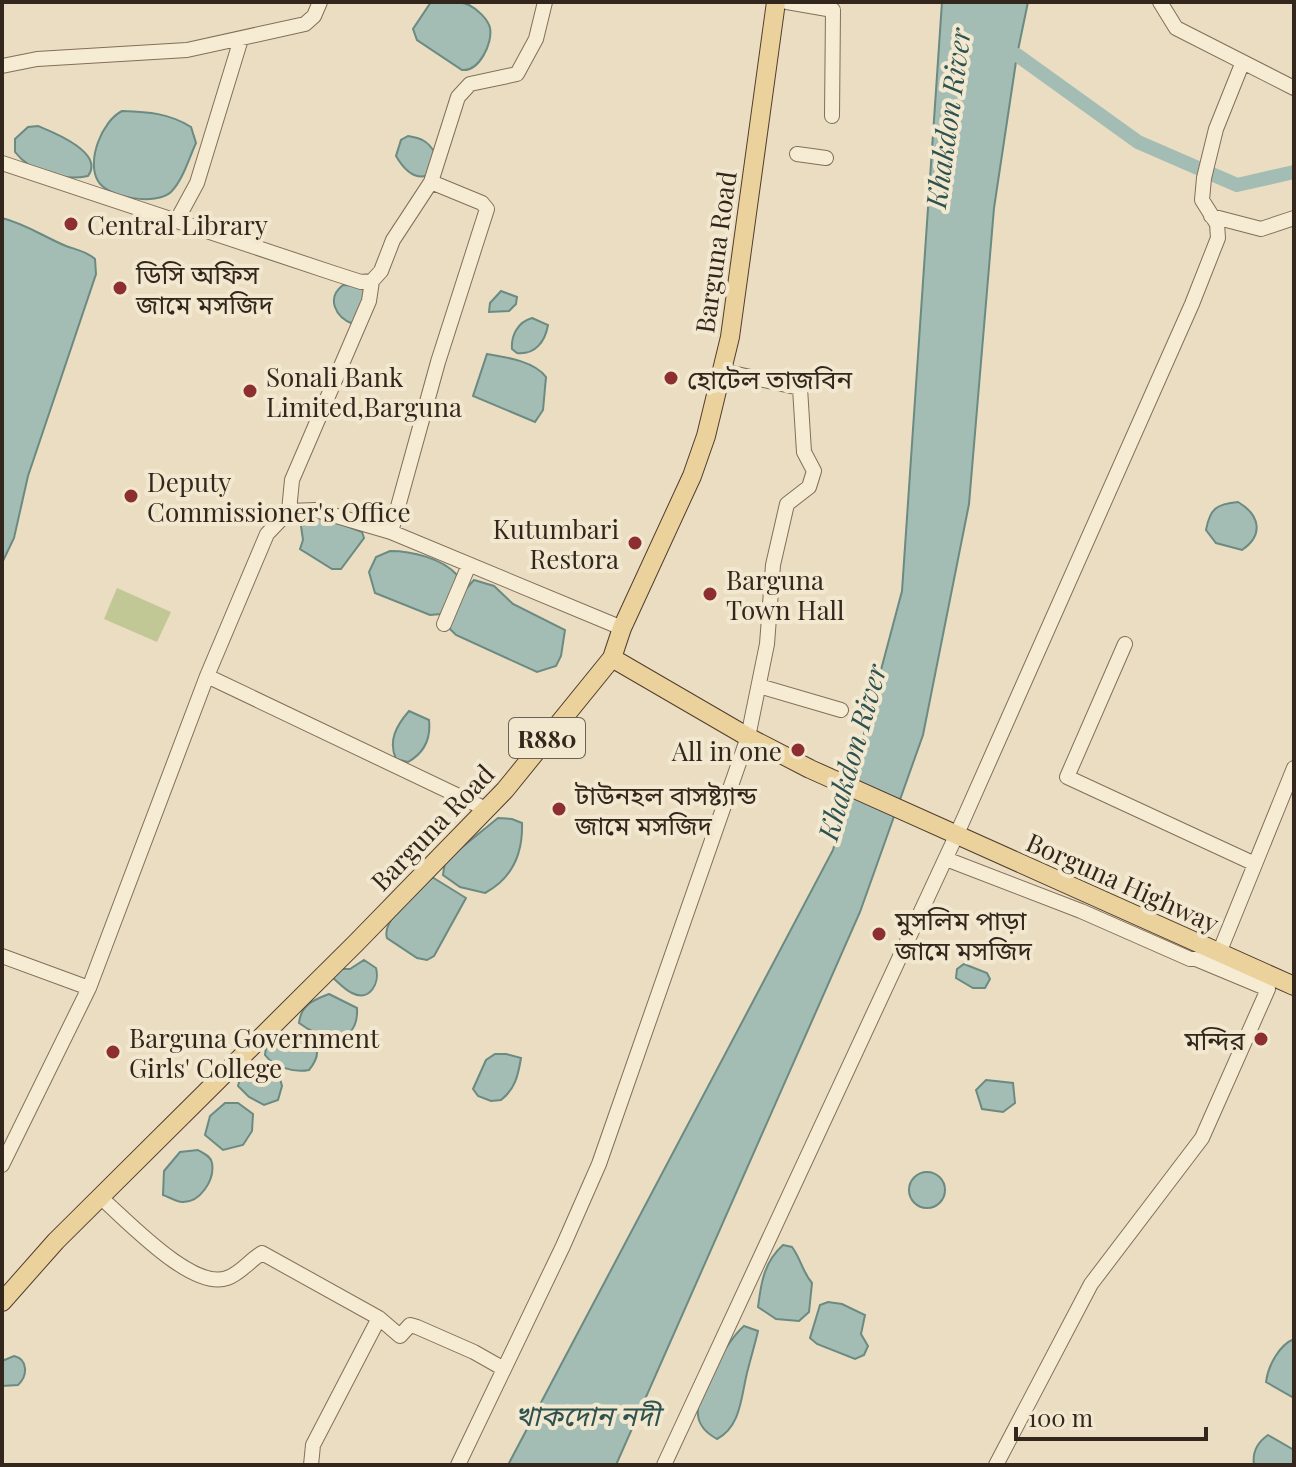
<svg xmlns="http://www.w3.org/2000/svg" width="1296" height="1467" font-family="'Playfair Display','Noto Sans Bengali',serif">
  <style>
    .green { fill: #c2c796 }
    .water { fill: #a3bdb5; stroke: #6b8a82; stroke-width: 2 }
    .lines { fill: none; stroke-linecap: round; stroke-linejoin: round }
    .canal { stroke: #a3bdb5; stroke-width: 14 }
    .minor-casing { stroke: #826f5a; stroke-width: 16 }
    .major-casing { stroke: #503d2e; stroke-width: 20 }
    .minor { stroke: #f6ebd3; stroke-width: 14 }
    .major { stroke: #ebd19b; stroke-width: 18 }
    .poi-dot { fill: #8d2e31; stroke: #f2e8d0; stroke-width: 3 }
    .labels { text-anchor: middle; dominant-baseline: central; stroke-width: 8; stroke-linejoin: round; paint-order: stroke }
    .shield { fill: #f2e8d0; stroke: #6c6153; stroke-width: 2 }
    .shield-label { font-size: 24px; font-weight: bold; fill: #33271d }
    .poi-label { font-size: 26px; fill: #33271d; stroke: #f2e8d0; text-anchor: start }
    .street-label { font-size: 26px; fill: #33271d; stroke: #f2e8d0 }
    .water-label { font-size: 28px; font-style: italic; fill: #2d524f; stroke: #f2e8d0 }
  </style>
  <rect width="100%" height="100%" fill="#eaddc1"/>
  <path class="green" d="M 117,588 L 171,612 L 157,642 L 104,619 Z"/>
  <path class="water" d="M 431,2 C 443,2 458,0 469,5 C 477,9 488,19 490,28 C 493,43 479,72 462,70 L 417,40 L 413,29 Z
    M 942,2 L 1028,2 L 1017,55 L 994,208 L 969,504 L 923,735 L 860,912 L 616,1465 L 508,1465 L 833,850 L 902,591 Z
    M 122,111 C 148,112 169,113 191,127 L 196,143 C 189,158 183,180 171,192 C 156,206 108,198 98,181 C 86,161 102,121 122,111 Z
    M 38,126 C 55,133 105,153 88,176 C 64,181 31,173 15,152 L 15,139 L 28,127 Z
    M 408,136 C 421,138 428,141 435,153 L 429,175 C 414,181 403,168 396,156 L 401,140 Z
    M 2,218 C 26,224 44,237 66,246 C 77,250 86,251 95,259 L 96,274 L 28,476 L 14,538 L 2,563 Z
    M 343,285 L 363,286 L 371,294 L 353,324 C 335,317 326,298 343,285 Z
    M 501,291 L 517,297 L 516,304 L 509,311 L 489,312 L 490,303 Z
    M 532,318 L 548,325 C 545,342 535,355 517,353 L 512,349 C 511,335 518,322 532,318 Z
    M 487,354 C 505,357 534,361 546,377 L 543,410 L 535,422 L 473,396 Z
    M 1238,502 C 1260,515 1264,535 1242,550 L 1216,543 L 1206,530 C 1210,508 1217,504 1238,502 Z
    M 318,515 L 362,532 L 364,538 L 341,569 L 332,569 L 300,549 L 303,540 L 300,519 Z
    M 390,551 C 411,551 442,558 457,575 L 455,585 L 441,614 L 430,615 L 375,593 L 369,572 L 376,557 Z
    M 474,580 L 494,586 L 513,604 L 565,630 L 561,656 L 556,666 L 537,672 L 456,635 L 449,628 L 465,590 Z
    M 409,711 L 429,720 C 431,738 424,753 408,762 L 396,759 C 388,741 396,726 409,711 Z
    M 498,818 L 512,819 L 522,823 C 523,854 513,878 485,893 L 460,887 L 443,875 L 445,861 Z
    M 432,877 L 466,898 L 434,956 L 427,960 L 417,958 L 387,938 C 381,919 418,891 432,877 Z
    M 364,960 L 376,968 C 380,983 370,1002 352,993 C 345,990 338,982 332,977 L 341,969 L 350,969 Z
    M 964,964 L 987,973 L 990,979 L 985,988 L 973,988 L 956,978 L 957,969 Z
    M 329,994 L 357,1008 C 359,1048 321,1040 299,1023 C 301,1005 313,1000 329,994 Z
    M 279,1031 C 303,1033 331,1043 309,1070 C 294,1073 274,1067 265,1055 L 267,1040 Z
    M 495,1054 L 506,1054 L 521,1058 C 518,1076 515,1089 501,1100 L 491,1101 L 478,1096 L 473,1089 L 486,1060 Z
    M 253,1065 L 279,1075 L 282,1086 L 278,1100 L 264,1105 L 249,1097 L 238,1086 L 243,1068 Z
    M 986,1080 L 1013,1083 L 1015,1103 L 1003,1112 L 982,1109 L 976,1090 Z
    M 225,1103 L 238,1103 L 253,1114 L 252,1131 L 243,1145 L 223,1150 L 205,1135 L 210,1116 Z
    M 198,1150 C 203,1153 211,1156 212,1163 C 215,1180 200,1203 182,1202 C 177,1202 169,1197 163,1195 L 164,1171 L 180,1152 Z
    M909 1190a18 18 0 1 1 36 0a18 18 0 1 1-36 0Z
    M 783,1245 L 792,1247 C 801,1259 802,1271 812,1283 L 809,1312 L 799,1321 L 776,1319 L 758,1307 C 761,1283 764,1262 783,1245 Z
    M 828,1302 L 842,1304 L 865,1315 L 861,1334 L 868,1346 L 864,1355 L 855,1359 L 817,1344 L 810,1338 L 820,1305 Z
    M 744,1326 L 758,1331 C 755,1344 751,1357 748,1369 C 741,1394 742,1426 717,1439 C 708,1434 699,1426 698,1415 C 695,1394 729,1339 744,1326 Z
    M 1294,1339 L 1294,1398 L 1266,1382 C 1268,1366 1279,1345 1294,1339 Z
    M 14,1356 C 28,1359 28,1376 18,1385 L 2,1386 L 2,1361 Z
    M 1268,1435 L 1294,1450 L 1294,1465 L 1254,1465 C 1252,1452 1258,1442 1268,1435 Z"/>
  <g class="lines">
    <path class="canal" d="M 1017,55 L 1138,142 L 1237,185 L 1294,172"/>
    <defs>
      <path id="minor" d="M 787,2 L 833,10 L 832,116
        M 1160,2 L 1176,28 L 1294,88
        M 2,66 L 37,59 L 187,50 L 305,24 L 314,16 L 320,2
        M 797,154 L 826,158
        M 2,163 L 336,274 L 361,282 L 372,281 L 381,271 L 393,240 L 431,182 L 458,97 L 470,84 L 517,74 L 536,39 L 545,2
        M 1211,216 L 1261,229 L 1294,218
        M 177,220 L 197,183 L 241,39
        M 289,511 L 292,480 L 369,301 L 372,281
        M 391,532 L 438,362 L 487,209 L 482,203 L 431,182
        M 444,624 L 469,565
        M 1125,644 L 1067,777 L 1255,864
        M 207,676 L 486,809
        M 759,686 L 841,710
        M 946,859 L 1081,911 L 1190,959 L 1196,959 L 1268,989 L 1202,1138 L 1091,1284 L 996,1465
        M 1219,953 L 1294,768
        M 2,956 L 89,988
        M 2,1165 L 89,988 L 207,676 L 267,534 L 289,511 L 316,510 L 391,532 L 622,628
        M 100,1197 C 126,1219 192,1291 227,1278 C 240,1274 250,1260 262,1253 L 379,1318 L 400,1336 L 410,1325 L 417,1327 L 474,1352 L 504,1369
        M 311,1465 L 313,1445 L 379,1318
        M 458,1465 L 563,1246 L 599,1164 L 748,737 L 767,644 L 773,565 L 787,504 L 809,487 L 814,471 L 804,452 L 800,388 L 723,371
        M 664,1465 L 956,836 L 1192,304 L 1218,238 L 1217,224 L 1202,200 L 1204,178 L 1216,129 L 1242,64"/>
      <path id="major" d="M 612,658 L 748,737 L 810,769 L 1294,986
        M 2,1302 L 56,1241 L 356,943 L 505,790 L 612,658 L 622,628 L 692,476 L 706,436 L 730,337 L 776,2"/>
    </defs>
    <use href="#minor" class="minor-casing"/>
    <use href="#major" class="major-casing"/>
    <use href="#minor" class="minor"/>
    <use href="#major" class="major"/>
  </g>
  <g class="poi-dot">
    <circle cx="71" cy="224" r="8"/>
    <circle cx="120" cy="288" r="8"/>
    <circle cx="671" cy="378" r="8"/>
    <circle cx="250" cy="391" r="8"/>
    <circle cx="131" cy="496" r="8"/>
    <circle cx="635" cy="543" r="8"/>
    <circle cx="710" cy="594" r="8"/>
    <circle cx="798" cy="750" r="8"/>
    <circle cx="559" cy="809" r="8"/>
    <circle cx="879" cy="934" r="8"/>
    <circle cx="1261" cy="1039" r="8"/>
    <circle cx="113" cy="1052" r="8"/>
  </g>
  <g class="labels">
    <rect class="shield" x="509" y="718" width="76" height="40" rx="6"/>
    <g class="shield-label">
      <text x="547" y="738">R880</text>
    </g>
    <g class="poi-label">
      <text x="87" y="224">Central Library</text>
      <text x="136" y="273">ডিসি অফিস<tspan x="136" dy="30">জামে মসজিদ</tspan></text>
      <text x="266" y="376">Sonali Bank<tspan x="266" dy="30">Limited,Barguna</tspan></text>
      <text x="687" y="378">হোটেল তাজবিন</text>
      <text x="147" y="481">Deputy<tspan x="147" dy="30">Commissioner's Office</tspan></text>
      <text x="619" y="528" text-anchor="end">Kutumbari<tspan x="619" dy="30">Restora</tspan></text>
      <text x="726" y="579">Barguna<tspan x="726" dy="30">Town Hall</tspan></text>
      <text x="782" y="750" text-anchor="end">All in one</text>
      <text x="575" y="794">টাউনহল বাসষ্ট্যান্ড<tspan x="575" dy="30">জামে মসজিদ</tspan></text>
      <text x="895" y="919">মুসলিম পাড়া<tspan x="895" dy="30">জামে মসজিদ</tspan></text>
      <text x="129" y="1037">Barguna Government<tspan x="129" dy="30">Girls' College</tspan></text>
      <text x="1245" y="1039" text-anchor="end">মন্দির</text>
    </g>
    <g class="street-label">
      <text transform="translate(715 252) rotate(-82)">Barguna Road</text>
      <text transform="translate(432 827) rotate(-46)">Barguna Road</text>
      <text transform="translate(1123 882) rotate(24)">Borguna Highway</text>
    </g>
    <g class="water-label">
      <text transform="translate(947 118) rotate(-82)">Khakdon River</text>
      <text transform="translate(851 752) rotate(-74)">Khakdon River</text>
      <text x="587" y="1414">খাকদোন নদী</text>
    </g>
  </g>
  <rect width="1296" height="1467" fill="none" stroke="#33271d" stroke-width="8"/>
  <path d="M1016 1427v12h190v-12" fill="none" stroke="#33271d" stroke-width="4"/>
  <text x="1028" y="1427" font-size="24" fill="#33271d" stroke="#f2e8d0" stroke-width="6" paint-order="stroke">100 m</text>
</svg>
